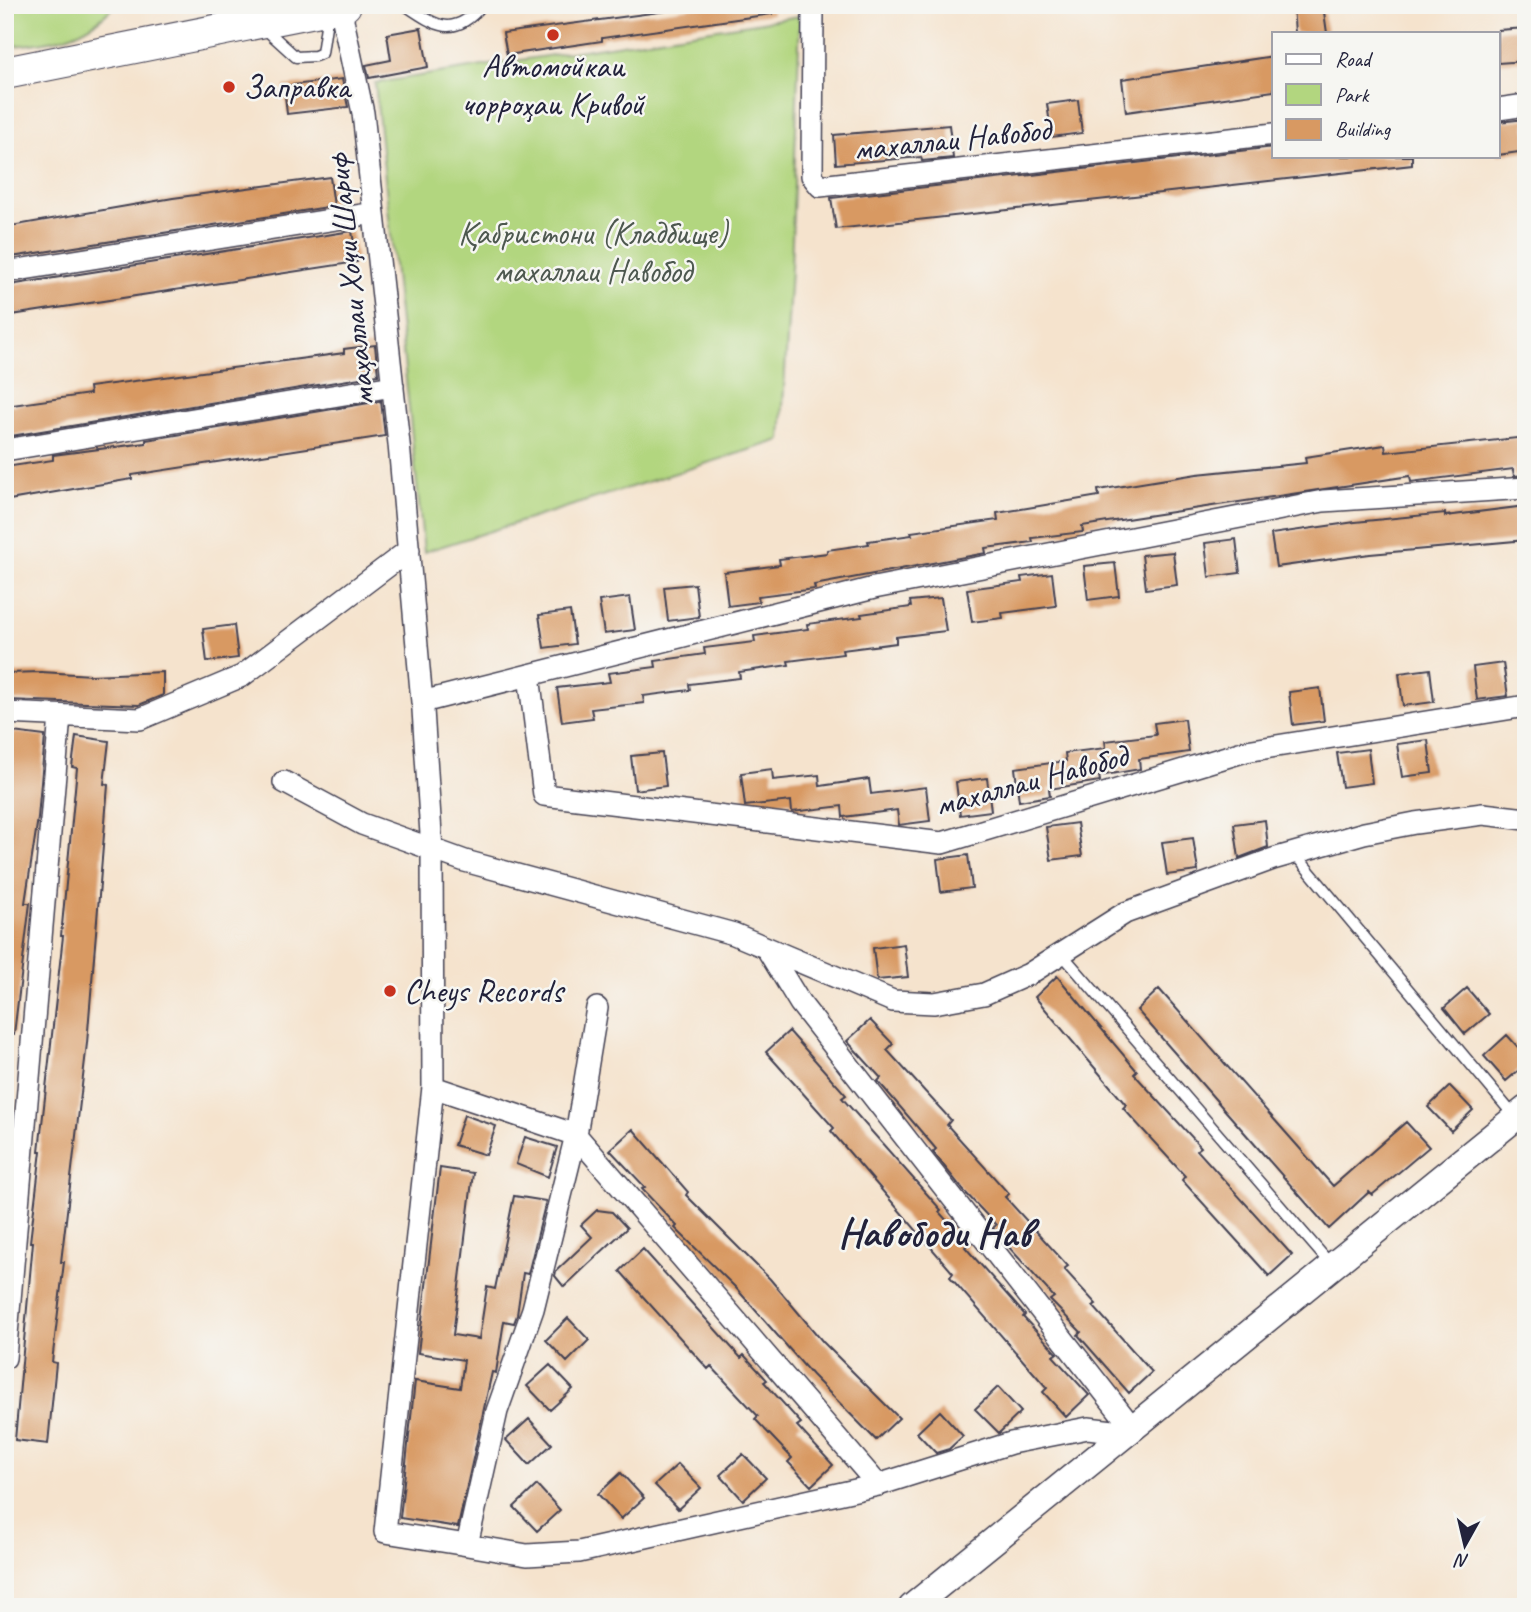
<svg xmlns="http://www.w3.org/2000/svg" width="1531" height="1612" font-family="Caveat,sans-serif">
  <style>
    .green { fill: #b2d67f; stroke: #6a7c5d; stroke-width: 2 }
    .building { fill: #d89962 }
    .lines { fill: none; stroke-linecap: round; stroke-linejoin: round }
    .service-casing { stroke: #423f51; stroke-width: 13 }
    .minor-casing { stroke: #423f51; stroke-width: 24 }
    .tertiary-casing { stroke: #423f51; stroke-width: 29 }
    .primary-casing { stroke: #423f51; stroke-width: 34 }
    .service { stroke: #fff; stroke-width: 10 }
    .minor { stroke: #fff; stroke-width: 21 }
    .tertiary { stroke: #fff; stroke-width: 26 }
    .primary { stroke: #fff; stroke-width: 32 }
    .poi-dot { fill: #c8321e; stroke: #f6f6f2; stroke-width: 2.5 }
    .labels { text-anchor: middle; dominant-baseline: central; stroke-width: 5; stroke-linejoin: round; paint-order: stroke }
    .poi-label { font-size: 33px; fill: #22223b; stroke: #f6f6f2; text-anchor: start }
    .street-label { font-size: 33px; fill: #22223b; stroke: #f6f6f2 }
    .park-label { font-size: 33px; fill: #4d584f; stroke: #f6f6f2 }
    .district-label { font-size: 40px; font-weight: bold; fill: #22223b; stroke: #f6f6f2 }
  </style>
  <rect width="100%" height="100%" fill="#f6f6f2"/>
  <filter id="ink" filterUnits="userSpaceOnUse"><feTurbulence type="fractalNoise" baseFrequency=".0143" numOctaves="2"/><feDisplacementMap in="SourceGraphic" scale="14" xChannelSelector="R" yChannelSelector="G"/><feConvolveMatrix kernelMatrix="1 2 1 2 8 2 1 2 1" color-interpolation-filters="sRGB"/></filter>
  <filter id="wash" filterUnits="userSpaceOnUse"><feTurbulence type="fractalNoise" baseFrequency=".00686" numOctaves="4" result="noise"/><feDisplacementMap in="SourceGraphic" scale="28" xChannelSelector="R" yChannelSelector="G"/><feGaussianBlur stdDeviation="1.57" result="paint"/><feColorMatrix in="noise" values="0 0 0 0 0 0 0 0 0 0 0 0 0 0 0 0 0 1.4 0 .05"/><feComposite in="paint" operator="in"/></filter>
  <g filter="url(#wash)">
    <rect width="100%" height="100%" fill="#f5e3cd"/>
    <path class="green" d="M 5,5 L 115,5 C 83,40 50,42 5,47 Z
      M 800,16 L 791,269 L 781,440 L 424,552 L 375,83 Z"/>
    <g id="blocks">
      <path class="building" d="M 771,5 L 772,14 L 602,38 L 602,41 L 507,55 L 503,33 L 711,5 Z
        M 1293,5 L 1323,5 L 1327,33 L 1295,33 Z
        M 421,28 L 428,67 L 369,78 L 366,65 L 391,60 L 387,34 Z
        M 1526,28 L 1526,61 L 1498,63 L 1498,30 Z
        M 1274,56 L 1274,91 L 1126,112 L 1122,79 Z
        M 342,79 L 348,107 L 287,114 L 284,86 Z
        M 1078,100 L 1082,133 L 1052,137 L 1047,104 Z
        M 1526,119 L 1526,151 L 1498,155 L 1498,122 Z
        M 949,125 L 953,158 L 922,161 L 921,157 L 836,164 L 834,135 Z
        M 1274,147 L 1274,156 L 1412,156 L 1412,165 L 836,229 L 831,198 Z
        M 330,177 L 334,206 L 5,258 L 5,227 L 173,198 Z
        M 352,231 L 357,262 L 5,316 L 5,287 L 16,284 Z
        M 375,345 L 378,375 L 5,437 L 5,406 L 90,394 L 89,387 L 344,353 L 344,349 Z
        M 381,401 L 385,436 L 132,475 L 132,479 L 9,500 L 5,467 L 53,460 L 53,455 L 146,443 L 146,440 Z
        M 1526,437 L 1526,475 L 1514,476 L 1513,469 L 1411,482 L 1410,476 L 1133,518 L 1082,526 L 1083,532 L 1032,538 L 1033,542 L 985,548 L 986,553 L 814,585 L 815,589 L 758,596 L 759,602 L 728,606 L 724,572 L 780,565 L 779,559 L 827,553 L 827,550 L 869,544 L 868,541 L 912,535 L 911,532 L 998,520 L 997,513 L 1099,496 L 1098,490 L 1197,474 L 1306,463 L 1305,457 L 1385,445 L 1386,452 Z
        M 1526,506 L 1526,540 L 1370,554 L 1276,567 L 1271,534 L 1355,522 L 1445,513 L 1445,516 Z
        M 1236,539 L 1240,573 L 1209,577 L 1205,543 Z
        M 1173,552 L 1177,585 L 1146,589 L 1142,555 Z
        M 1115,563 L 1119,596 L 1088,600 L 1084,566 Z
        M 1052,573 L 1056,606 L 1002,613 L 1003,618 L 972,622 L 967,589 L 1022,582 L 1021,577 Z
        M 695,584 L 699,617 L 668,621 L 664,587 Z
        M 630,597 L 635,630 L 604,634 L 599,601 Z
        M 941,598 L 946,631 L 896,637 L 896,643 L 842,650 L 843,654 L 788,661 L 789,665 L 739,672 L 740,678 L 689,684 L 690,690 L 643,696 L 644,703 L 591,709 L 593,718 L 562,722 L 557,688 L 610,682 L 608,673 L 656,667 L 655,661 L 705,654 L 704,648 L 755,642 L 754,636 L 808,629 L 807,624 L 862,617 L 861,614 L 911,607 L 910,601 Z
        M 570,611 L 575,644 L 544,648 L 539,615 Z
        M 234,625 L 238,658 L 207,662 L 203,629 Z
        M 1503,663 L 1508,696 L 1477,700 L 1473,667 Z
        M 1430,669 L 1434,702 L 1403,706 L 1399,673 Z
        M 41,672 L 92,675 L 163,672 L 163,695 L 139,705 L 8,700 L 8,673 Z
        M 1320,688 L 1324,721 L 1293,725 L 1289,692 Z
        M 1185,719 L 1189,752 L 1139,759 L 1140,769 L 1099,776 L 1100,781 L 1049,789 L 1050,796 L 1019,801 L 1015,768 L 1066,761 L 1065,753 L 1106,748 L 1105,741 L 1156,735 L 1154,723 Z
        M 13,732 L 45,736 L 38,818 L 25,903 L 30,903 L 14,1034 L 5,1033 L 5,795 Z
        M 76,736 L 109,741 L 104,784 L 108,785 L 87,1043 L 61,1262 L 64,1262 L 52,1362 L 56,1363 L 48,1444 L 15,1440 L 33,1242 L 30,1242 L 41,1151 L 39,1151 L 63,936 L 61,936 L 77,768 L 72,767 Z
        M 1428,740 L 1432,773 L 1402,777 L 1397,744 Z
        M 1368,749 L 1372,783 L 1342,787 L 1337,753 Z
        M 662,753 L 666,786 L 635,790 L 631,756 Z
        M 772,769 L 773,780 L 819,775 L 820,786 L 869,779 L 871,794 L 926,787 L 930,821 L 899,825 L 897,810 L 843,817 L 842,806 L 792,812 L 791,801 L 745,806 L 741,773 Z
        M 987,778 L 991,811 L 960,815 L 956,782 Z
        M 1265,820 L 1268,847 L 1239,858 L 1234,824 Z
        M 1077,823 L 1082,856 L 1051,860 L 1046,827 Z
        M 1193,838 L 1198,871 L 1167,875 L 1162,842 Z
        M 968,855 L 972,888 L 941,892 L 937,859 Z
        M 904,944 L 908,977 L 877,980 L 873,948 Z
        M 1057,976 L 1137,1071 L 1134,1074 L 1201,1147 L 1197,1150 L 1292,1255 L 1269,1276 L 1182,1180 L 1185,1176 L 1123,1108 L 1126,1105 L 1035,997 Z
        M 1467,988 L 1489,1014 L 1465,1034 L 1444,1008 Z
        M 1159,989 L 1333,1186 L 1406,1122 L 1429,1147 L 1372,1195 L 1369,1192 L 1329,1229 L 1137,1010 Z
        M 870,1020 L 893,1044 L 887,1050 L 951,1120 L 947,1125 L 1009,1194 L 1005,1197 L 1068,1266 L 1064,1269 L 1096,1304 L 1093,1306 L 1152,1372 L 1129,1393 L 1078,1335 L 1081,1332 L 1050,1300 L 1054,1297 L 998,1235 L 993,1228 L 996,1225 L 964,1191 L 933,1152 L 936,1149 L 878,1081 L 881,1078 L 847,1041 Z
        M 789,1031 L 846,1095 L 842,1098 L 941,1210 L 939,1212 L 968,1244 L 965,1247 L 1025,1315 L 1023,1317 L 1057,1353 L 1053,1356 L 1089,1395 L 1066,1417 L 1043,1392 L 1047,1388 L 950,1277 L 953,1273 L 831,1131 L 834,1128 L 766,1052 Z
        M 1507,1035 L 1526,1056 L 1526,1064 L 1506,1081 L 1484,1056 Z
        M 1450,1086 L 1473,1110 L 1451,1131 L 1428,1107 Z
        M 464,1115 L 496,1126 L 486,1155 L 454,1145 Z
        M 633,1129 L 688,1192 L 686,1195 L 770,1279 L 823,1342 L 899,1418 L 876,1440 L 812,1375 L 736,1288 L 675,1228 L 677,1226 L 642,1189 L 645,1187 L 610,1150 Z
        M 525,1137 L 557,1147 L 548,1177 L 516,1164 Z
        M 440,1168 L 473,1173 L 453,1335 L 479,1339 L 487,1287 L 495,1289 L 514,1196 L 546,1201 L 528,1274 L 523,1273 L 517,1315 L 514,1323 L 504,1321 L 496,1373 L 492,1372 L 458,1527 L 400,1518 L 415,1381 L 460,1388 L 464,1360 L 418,1353 Z
        M 597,1210 L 612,1212 L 627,1228 L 564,1287 L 555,1276 L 556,1271 L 592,1237 L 581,1225 Z
        M 643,1249 L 741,1358 L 744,1355 L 767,1380 L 764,1382 L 801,1423 L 797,1426 L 833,1465 L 811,1486 L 788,1462 L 792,1458 L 755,1419 L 758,1416 L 711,1366 L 708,1369 L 620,1271 Z
        M 568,1318 L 589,1340 L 567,1362 L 546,1340 Z
        M 550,1365 L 573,1389 L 550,1410 L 527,1386 Z
        M 998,1387 L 1021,1412 L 999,1433 L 975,1409 Z
        M 940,1411 L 963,1436 L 949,1449 L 936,1453 L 917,1433 Z
        M 529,1419 L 552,1444 L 529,1465 L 506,1440 Z
        M 743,1454 L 766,1478 L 743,1500 L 720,1475 Z
        M 678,1464 L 701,1488 L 678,1509 L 655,1485 Z
        M 621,1473 L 644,1498 L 621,1519 L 598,1494 Z
        M 537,1485 L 560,1510 L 537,1531 L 514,1507 Z"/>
    </g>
  </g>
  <g filter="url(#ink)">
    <use href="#blocks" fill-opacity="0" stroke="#423f51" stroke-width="2"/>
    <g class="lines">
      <defs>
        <path id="service" d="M 405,5 C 436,26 454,39 482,5
          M 263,27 L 296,57 L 315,56 L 322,53 L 328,12
          M 1294,853 L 1515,1117
          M 1062,954 L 1332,1266"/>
        <path id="minor" d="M 813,5 L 812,176 L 820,186 L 1274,134
          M 340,6 L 363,113 L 399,444 L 422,702 L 874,588 L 1323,501 L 1526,488
          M 1498,109 L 1526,105
          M 5,272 L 374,213
          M 5,450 L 393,386
          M 529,675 L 544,795 L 942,843 L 1246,751 L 1526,706
          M 422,694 L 432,850 L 433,1087 L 576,1135 L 878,1485 L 1011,1443 L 1088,1428 L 1130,1433
          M 5,713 L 140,719 L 242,676 L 409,550
          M 284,782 L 362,824 L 465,861 L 734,934 L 893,1001 L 934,1003 L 984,994 L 1029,974 L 1125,913 L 1273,859 L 1364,833 L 1415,823 L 1483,814 L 1526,819
          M 767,949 L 800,1003 L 1134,1430
          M 597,1008 L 576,1135 L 533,1309 L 497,1411 L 467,1545 L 527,1555 L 579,1552 L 878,1485
          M 433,1087 L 385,1532 L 467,1545
          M 5,1358 L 60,716"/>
        <path id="tertiary" d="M 912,1607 L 1526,1109"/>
        <path id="primary" d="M 5,73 L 345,5"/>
      </defs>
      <use href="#service" class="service-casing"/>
      <use href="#minor" class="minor-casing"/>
      <use href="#tertiary" class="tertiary-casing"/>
      <use href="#primary" class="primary-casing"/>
      <use href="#service" class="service"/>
      <use href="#minor" class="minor"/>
      <use href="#tertiary" class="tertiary"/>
      <use href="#primary" class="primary"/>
    </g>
  </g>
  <g class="poi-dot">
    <circle cx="553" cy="35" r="7"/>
    <circle cx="229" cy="87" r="7"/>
    <circle cx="390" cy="991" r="7"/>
  </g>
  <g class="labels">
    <g class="poi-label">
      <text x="553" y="66" text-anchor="middle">Автомойкаи<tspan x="553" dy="38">чорроҳаи Кривой</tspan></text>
      <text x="243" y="87">Заправка</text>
      <text x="404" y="991">Cheys Records</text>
    </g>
    <g class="street-label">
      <text transform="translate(952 139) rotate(-6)">махаллаи Навобод</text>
      <text transform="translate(350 280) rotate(-96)">маҳаллаи Хоҷи Шариф</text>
      <text transform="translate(1031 780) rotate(-15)">махаллаи Навобод</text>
    </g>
    <g class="park-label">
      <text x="593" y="233">Қабристони (Кладбище)<tspan x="593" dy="38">махаллаи Навобод</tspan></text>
    </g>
    <g class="district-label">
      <text x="935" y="1233">Навободи Нав</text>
    </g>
  </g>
  <rect width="1531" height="1612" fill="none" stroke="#f6f6f2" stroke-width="28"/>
  <rect x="1272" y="32" width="228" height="126" fill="#f6f6f2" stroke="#a1a1a9" stroke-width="2"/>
  <rect x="1286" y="54" width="35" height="10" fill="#ffffff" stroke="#a1a1a9" stroke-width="2"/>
  <text x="1335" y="66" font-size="21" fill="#22223b">Road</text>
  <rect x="1286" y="84" width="35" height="21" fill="#b2d67f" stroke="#a1a1a9" stroke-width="2"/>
  <text x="1335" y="102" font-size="21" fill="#22223b">Park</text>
  <rect x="1286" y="119" width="35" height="21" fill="#d89962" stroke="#a1a1a9" stroke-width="2"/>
  <text x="1335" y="136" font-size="21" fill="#22223b">Building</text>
  <g transform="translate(1465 1545) rotate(188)" stroke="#f6f6f2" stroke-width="5" paint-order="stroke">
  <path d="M0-5L12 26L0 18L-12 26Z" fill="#22223b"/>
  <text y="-10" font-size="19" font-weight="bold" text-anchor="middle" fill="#22223b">N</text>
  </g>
</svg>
